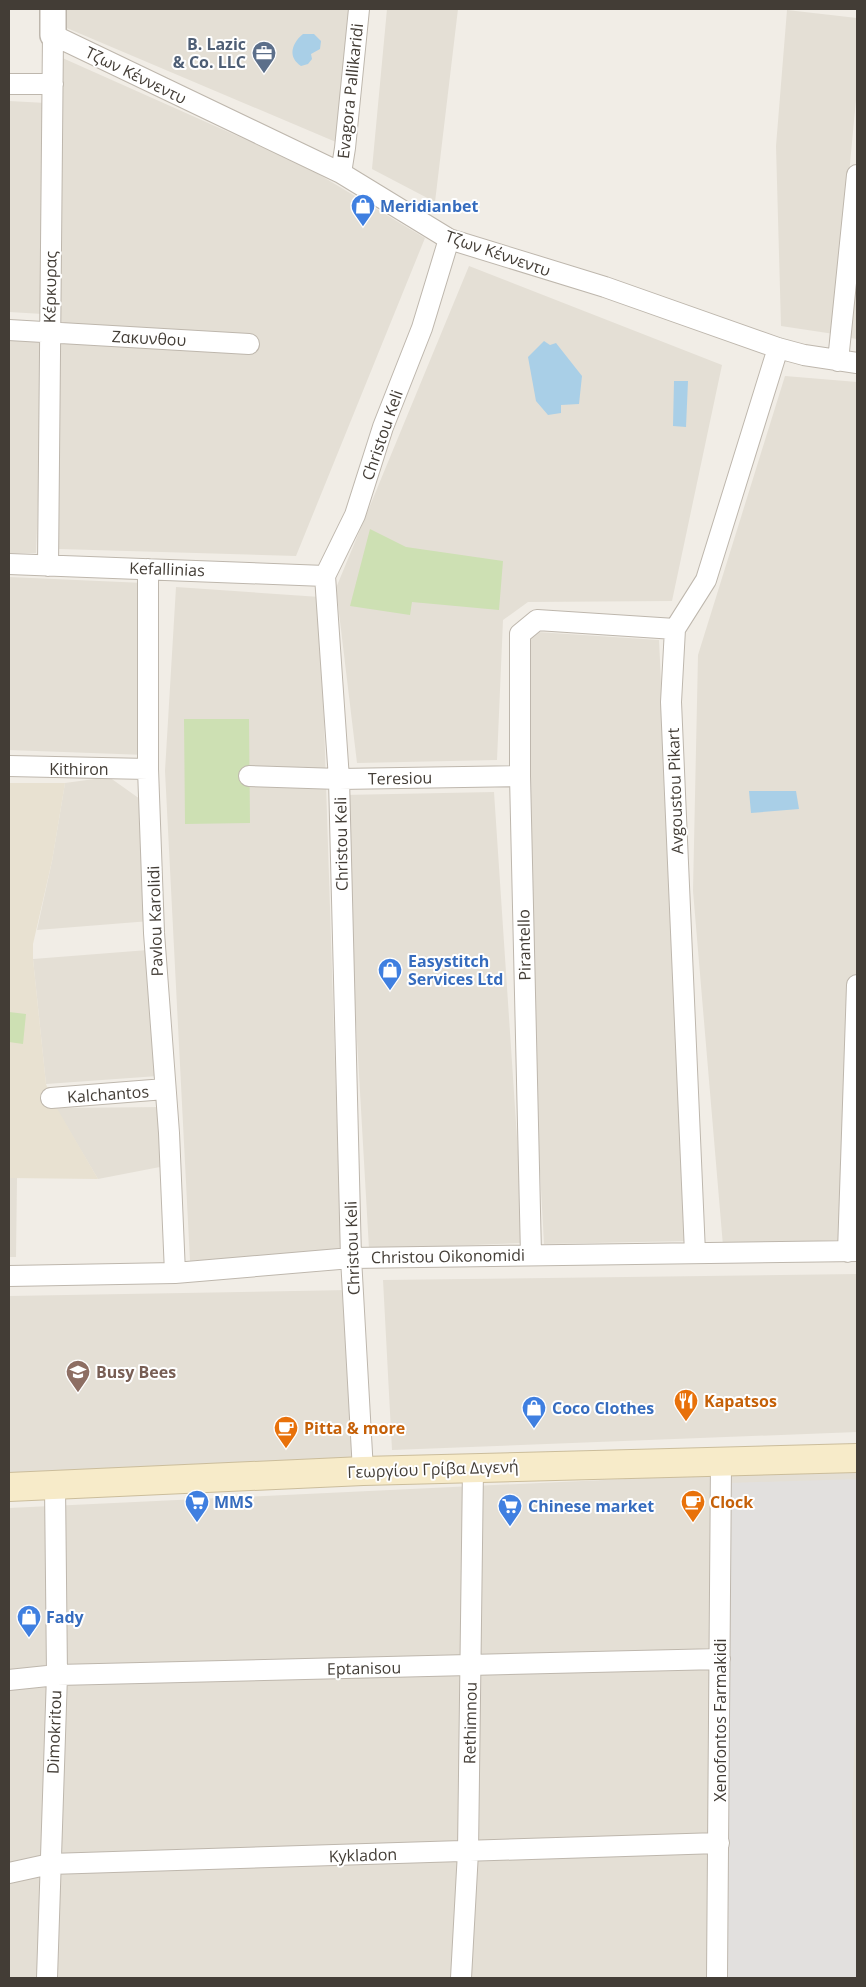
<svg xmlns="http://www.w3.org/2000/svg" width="866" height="1987" font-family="'Open Sans',sans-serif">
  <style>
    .residential { fill: #e4dfd5 }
    .education { fill: #e8e1d1 }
    .green { fill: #cde0b3 }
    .parking { fill: #e2e0de }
    .water { fill: #a9cfe7 }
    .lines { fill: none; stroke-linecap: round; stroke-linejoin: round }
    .minor-casing { stroke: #beb7ad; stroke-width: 22 }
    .tertiary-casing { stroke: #beb7ad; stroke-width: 28 }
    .secondary-casing { stroke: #cbbd9b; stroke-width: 30 }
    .minor { stroke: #fff; stroke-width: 20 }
    .tertiary { stroke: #fff; stroke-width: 25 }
    .secondary { stroke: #f7ebc9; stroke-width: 28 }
    .labels { text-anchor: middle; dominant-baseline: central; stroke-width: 4; stroke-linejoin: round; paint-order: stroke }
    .service-label { font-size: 16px; font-weight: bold; fill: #4e5e75; stroke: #fff; text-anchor: end }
    .street-label { font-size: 16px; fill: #433d36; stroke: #fff }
    .shop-label { font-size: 16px; font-weight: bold; fill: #366cbe; stroke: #fff; text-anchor: start }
    .education-label { font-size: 16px; font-weight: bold; fill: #785e54; stroke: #fff; text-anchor: start }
    .food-label { font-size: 16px; font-weight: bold; fill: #c56008; stroke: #fff; text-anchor: start }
  </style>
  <rect width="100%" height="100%" fill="#f1ede6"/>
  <path class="residential" d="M 63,9 L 353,9 L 343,145 L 62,26 Z
    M 387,9 L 458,9 L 435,202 L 372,169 Z
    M 787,10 L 857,18 L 857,89 L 834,334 L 781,326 L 776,146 Z
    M 58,56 L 305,166 L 425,238 L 296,556 L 59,549 Z
    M 9,101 L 46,103 L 43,314 L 9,312 Z
    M 469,266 L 722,365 L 672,601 L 528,602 L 503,620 L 497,760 L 357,763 L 336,588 Z
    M 857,268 L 857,339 L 850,338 Z
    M 9,340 L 44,341 L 36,553 L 9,553 Z
    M 785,376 L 857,382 L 857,1245 L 723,1246 L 693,891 L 698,655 Z
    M 9,577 L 144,583 L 146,755 L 9,750 Z
    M 176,587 L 320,597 L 341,1250 L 190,1261 L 165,771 Z
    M 522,631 L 659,640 L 688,1241 L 544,1244 L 516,732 Z
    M 109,777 L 147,804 L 150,921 L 37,930 L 52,861 L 65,783 Z
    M 494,792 L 524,1243 L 369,1249 L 343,795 Z
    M 148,950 L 158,1076 L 46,1084 L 33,959 Z
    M 164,1107 L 165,1166 L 98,1179 L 56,1108 Z
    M 9,1178 L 17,1178 L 16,1257 L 9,1257 Z
    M 857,1274 L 857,1432 L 392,1450 L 383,1280 Z
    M 349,1290 L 357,1461 L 9,1475 L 9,1296 Z
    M 857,1468 L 857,1978 L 9,1978 L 9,1508 Z"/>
  <path class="education" d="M 9,783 L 65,783 L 52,861 L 33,944 L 33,959 L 46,1084 L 51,1098 L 98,1179 L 9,1178 Z"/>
  <path class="green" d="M 370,529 L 406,547 L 503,561 L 499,610 L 412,602 L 410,615 L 350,606 Z
    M 184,719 L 249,719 L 250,823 L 185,824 Z
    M 9,1012 L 26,1014 L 23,1044 L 9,1042 Z"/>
  <path class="parking" d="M 857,1479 L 857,1670 L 852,1812 L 857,1978 L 725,1978 L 727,1483 Z"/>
  <path class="water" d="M 303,34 L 314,34 L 321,41 L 320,49 L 311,54 L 312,59 L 308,64 L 301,66 C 287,57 292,43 303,34 Z
    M 544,341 L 550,345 L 556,343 L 582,376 L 579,404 L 561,405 L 561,413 L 548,415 L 536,401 L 528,357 Z
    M 674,381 L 688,381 L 686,427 L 673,426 Z
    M 749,791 L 796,791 L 799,809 L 751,813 Z"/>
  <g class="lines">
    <defs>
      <path id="minor" d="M 9,84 L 53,84
        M 341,173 L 345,148 L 359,9
        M 9,330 L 249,344
        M 838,361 L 857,175
        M 9,564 L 325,576
        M 48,566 L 53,35 L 341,173 L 449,239 L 605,287 L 778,348 L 804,355 L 857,363
        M 148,569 L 148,769 L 154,933 L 169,1133 L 175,1273
        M 9,766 L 148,769
        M 249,776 L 339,779 L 520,776
        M 51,1098 L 165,1089
        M 848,1252 L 857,985
        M 695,1253 L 671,702 L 675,629 L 706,580 L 778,348
        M 531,1255 L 520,776 L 520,634 L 537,620 L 675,629
        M 9,1276 L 175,1273 L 351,1258 L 857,1251
        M 363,1471 L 351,1258 L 339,779 L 325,576 L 355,515 L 383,427 L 422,328 L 449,239
        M 9,1680 L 57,1675 L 720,1659
        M 9,1873 L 50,1864 L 719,1843
        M 47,1978 L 57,1675 L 55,1485
        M 461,1978 L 468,1852 L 473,1468
        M 717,1978 L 721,1462"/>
      <path id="tertiary" d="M 53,9 L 53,35"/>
      <path id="secondary" d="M 9,1487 L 363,1471 L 857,1458"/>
    </defs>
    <use href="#minor" class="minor-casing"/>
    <use href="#tertiary" class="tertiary-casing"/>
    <use href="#secondary" class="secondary-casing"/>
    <use href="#minor" class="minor"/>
    <use href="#tertiary" class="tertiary"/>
    <use href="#secondary" class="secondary"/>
  </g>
  <defs>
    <symbol id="office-pin" viewBox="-11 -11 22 30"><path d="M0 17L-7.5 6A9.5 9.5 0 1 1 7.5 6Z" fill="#5c6f8a" stroke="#fff"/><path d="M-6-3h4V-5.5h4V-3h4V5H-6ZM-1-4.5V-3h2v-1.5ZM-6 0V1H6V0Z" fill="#fff"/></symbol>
    <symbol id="shop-pin" viewBox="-11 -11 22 30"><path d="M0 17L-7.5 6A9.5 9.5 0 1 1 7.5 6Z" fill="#3f7fe0" stroke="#fff"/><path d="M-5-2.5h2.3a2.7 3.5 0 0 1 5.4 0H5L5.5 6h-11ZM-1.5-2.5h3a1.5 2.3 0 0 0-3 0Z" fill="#fff"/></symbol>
    <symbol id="school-pin" viewBox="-11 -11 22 30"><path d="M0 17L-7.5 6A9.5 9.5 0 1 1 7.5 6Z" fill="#8d6e63" stroke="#fff"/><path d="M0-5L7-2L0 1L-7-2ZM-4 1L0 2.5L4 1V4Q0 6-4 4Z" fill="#fff"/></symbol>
    <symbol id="restaurant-pin" viewBox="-11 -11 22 30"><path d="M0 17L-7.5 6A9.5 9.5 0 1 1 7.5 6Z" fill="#e8710a" stroke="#fff"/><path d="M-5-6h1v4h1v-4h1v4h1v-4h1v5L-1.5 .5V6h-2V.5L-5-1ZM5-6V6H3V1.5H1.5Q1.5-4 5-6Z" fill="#fff"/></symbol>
    <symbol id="cafe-pin" viewBox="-11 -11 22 30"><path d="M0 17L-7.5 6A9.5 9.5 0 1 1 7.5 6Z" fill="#e8710a" stroke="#fff"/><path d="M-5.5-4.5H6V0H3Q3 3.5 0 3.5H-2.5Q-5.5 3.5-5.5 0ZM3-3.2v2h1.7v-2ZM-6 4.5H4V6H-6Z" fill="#fff"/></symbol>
    <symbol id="supermarket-pin" viewBox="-11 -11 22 30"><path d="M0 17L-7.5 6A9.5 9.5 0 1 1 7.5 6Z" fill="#3f7fe0" stroke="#fff"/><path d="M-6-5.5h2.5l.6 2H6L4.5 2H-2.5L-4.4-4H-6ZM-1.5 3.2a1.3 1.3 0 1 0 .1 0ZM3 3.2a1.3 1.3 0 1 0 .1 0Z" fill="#fff"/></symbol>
  </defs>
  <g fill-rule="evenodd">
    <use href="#office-pin" x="250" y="39" width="28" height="38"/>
    <use href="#shop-pin" x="349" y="192" width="28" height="38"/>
    <use href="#shop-pin" x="376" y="956" width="28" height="38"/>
    <use href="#school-pin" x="64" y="1358" width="28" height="38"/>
    <use href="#restaurant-pin" x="672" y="1387" width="28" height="38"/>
    <use href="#shop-pin" x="520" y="1394" width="28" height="38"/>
    <use href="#cafe-pin" x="272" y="1414" width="28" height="38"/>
    <use href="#supermarket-pin" x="183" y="1488" width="28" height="38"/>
    <use href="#cafe-pin" x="679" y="1488" width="28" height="38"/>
    <use href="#supermarket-pin" x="496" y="1492" width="28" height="38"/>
    <use href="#shop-pin" x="15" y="1603" width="28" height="38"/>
  </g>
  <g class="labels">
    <g class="service-label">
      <text x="246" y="44">B. Lazic<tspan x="246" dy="18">&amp; Co. LLC</tspan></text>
    </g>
    <g class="street-label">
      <text transform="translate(136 75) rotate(26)">Τζων Κέννεντυ</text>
      <text transform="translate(350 91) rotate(-84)">Evagora Pallikaridi</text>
      <text transform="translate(498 253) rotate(19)">Τζων Κέννεντυ</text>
      <text transform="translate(50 287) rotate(-89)">Κέρκυρας</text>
      <text transform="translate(149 338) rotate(3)">Ζακυνθου</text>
      <text transform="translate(382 435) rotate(-71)">Christou Keli</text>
      <text transform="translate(167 569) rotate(2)">Kefallinias</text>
      <text x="79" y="769">Kithiron</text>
      <text transform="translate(400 778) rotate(-1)">Teresiou</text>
      <text transform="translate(675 791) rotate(-92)">Avgoustou Pikart</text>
      <text transform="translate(341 844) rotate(-91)">Christou Keli</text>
      <text transform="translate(155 921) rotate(-92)">Pavlou Karolidi</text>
      <text transform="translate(524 945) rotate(-91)">Pirantello</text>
      <text transform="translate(108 1094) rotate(-4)">Kalchantos</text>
      <text transform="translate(352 1248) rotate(-92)">Christou Keli</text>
      <text transform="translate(448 1256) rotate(-1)">Christou Oikonomidi</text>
      <text transform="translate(433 1469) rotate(-2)">Γεωργίου Γρίβα Διγενή</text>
      <text transform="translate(364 1668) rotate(-1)">Eptanisou</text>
      <text transform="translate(720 1720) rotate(-90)">Xenofontos Farmakidi</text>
      <text transform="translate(470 1723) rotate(-89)">Rethimnou</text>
      <text transform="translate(54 1732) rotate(-88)">Dimokritou</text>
      <text transform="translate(363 1855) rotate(-2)">Kykladon</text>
    </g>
    <g class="shop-label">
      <text x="380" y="206">Meridianbet</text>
      <text x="408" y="961">Easystitch<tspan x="408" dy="18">Services Ltd</tspan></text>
      <text x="552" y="1408">Coco Clothes</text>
      <text x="214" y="1502">MMS</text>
      <text x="528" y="1506">Chinese market</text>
      <text x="46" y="1617">Fady</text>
    </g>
    <g class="education-label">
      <text x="96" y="1372">Busy Bees</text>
    </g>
    <g class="food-label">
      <text x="704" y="1401">Kapatsos</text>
      <text x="304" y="1428">Pitta &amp; more</text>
      <text x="710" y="1502">Clock</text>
    </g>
  </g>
  <rect width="866" height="1987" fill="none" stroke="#433d36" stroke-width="20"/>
</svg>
